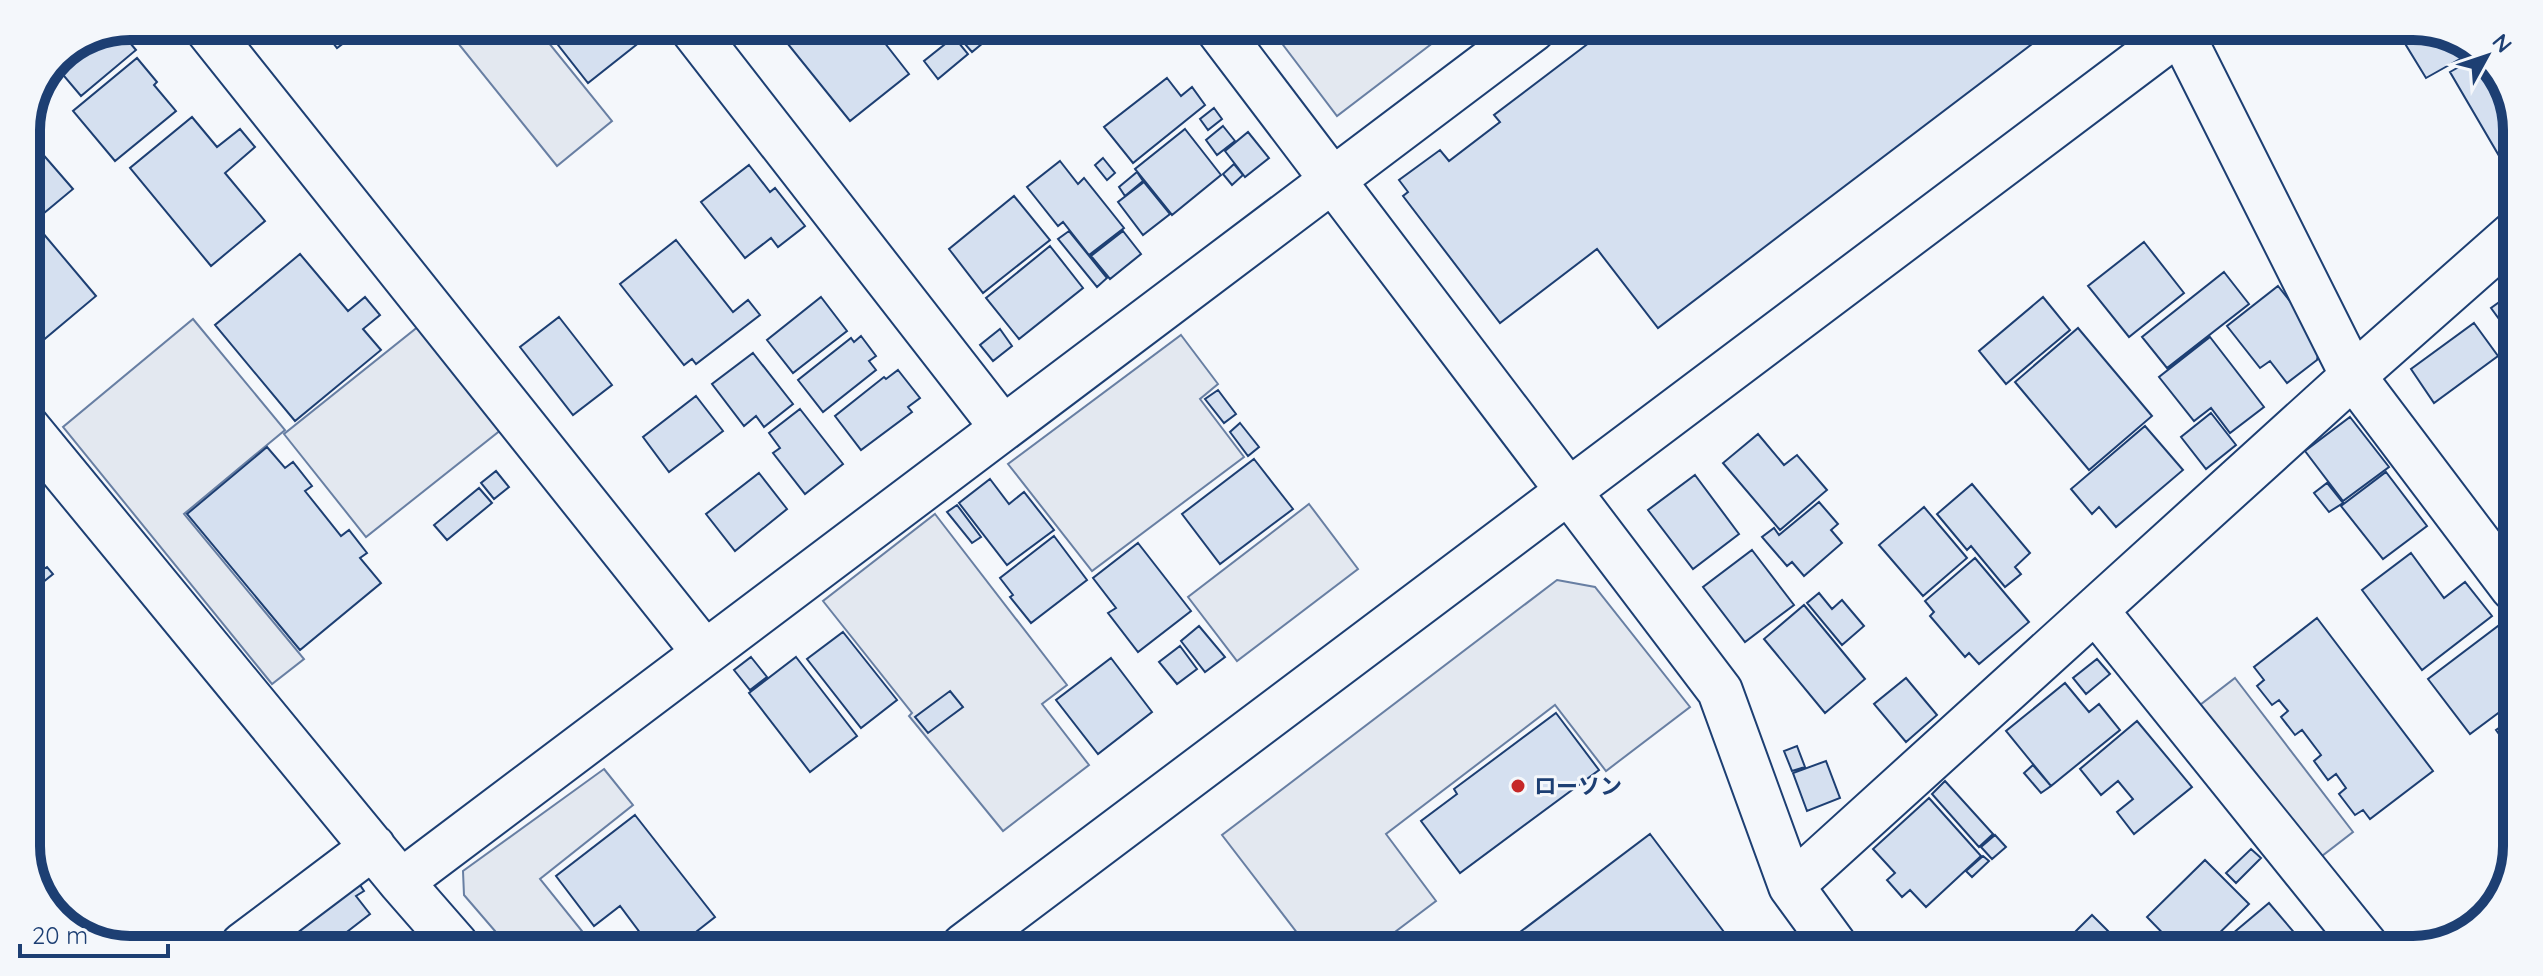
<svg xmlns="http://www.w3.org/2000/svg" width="2543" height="976" font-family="Quicksand,'Noto Sans JP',sans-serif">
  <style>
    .parking { fill: #e3e8f0; stroke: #687fa3; stroke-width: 2 }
    .building { fill: #d5e0f0; stroke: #1d3f73; stroke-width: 2 }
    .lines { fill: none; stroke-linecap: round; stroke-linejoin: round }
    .minor-casing { stroke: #1d3f73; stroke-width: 48 }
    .minor { stroke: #f4f7fb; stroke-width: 44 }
    .poi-dot { fill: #c62828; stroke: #f4f7fb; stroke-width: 3 }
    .labels { text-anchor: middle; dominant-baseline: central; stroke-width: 6; stroke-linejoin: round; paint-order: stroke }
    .poi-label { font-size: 22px; font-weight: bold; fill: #1d3f73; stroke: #f4f7fb; text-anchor: start }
    .rim { fill: none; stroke: #1d3f73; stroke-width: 10 }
  </style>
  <rect width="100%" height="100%" fill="#f4f7fb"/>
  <path class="parking" d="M 445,27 L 536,27 L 612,121 L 557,166 Z
    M 1271,29 L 1451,29 L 1337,116 Z
    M 193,319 L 285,430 L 184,514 L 304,659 L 272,684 L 63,427 Z
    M 419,326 L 502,429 L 366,537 L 284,434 Z
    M 1181,335 L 1218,384 L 1200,399 L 1244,457 L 1092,571 L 1008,464 Z
    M 1309,504 L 1358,569 L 1237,661 L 1188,597 Z
    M 935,514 L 1067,685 L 1042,704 L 1089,765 L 1003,831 L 909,716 L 912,713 L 823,601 Z
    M 1557,580 L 1595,587 L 1690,707 L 1606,771 L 1555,705 L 1386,834 L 1436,901 L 1375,947 L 1308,947 L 1222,835 Z
    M 2235,678 L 2353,832 L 2318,859 L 2200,705 Z
    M 604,769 L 633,805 L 540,879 L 594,946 L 507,945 L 464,895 L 463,871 Z"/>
  <path class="building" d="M 320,26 L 365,27 L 337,48 Z
    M 544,27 L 653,27 L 655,30 L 588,83 Z
    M 775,28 L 873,28 L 909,74 L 850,121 Z
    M 966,28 L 1001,28 L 972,52 L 957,35 Z
    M 119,30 L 136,50 L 81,96 L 53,63 L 57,56 Z
    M 1606,30 L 2049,31 L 1658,328 L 1597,249 L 1500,323 L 1403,196 L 1408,192 L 1399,180 L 1440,150 L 1449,161 L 1500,122 L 1494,115 Z
    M 2410,32 L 2447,32 L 2474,51 L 2426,78 L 2401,37 Z
    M 954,37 L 968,54 L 938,79 L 924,61 Z
    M 2480,55 L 2495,66 L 2517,122 L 2516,159 L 2505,166 L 2450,72 Z
    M 137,58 L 157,82 L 154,85 L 176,111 L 115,161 L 73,111 Z
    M 1167,78 L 1181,96 L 1192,87 L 1205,105 L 1133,163 L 1104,127 Z
    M 1214,108 L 1222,119 L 1208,130 L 1200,119 Z
    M 192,117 L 217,147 L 240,129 L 255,147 L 225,173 L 265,221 L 211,266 L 130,168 Z
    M 1223,126 L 1235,141 L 1217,155 L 1206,140 Z
    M 1185,129 L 1221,175 L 1172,215 L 1135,169 Z
    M 1248,132 L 1269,158 L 1245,177 L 1225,151 Z
    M 40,151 L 73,189 L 26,228 L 26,162 Z
    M 1103,158 L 1115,173 L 1107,180 L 1095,165 Z
    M 1060,161 L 1078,184 L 1084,178 L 1124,228 L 1089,255 L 1063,222 L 1058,226 L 1027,187 Z
    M 1234,164 L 1243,175 L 1232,185 L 1223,174 Z
    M 749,165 L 770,192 L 775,188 L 805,226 L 778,247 L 771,238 L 745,258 L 701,202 Z
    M 1137,172 L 1143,181 L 1125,196 L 1119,187 Z
    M 1144,182 L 1170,214 L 1143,235 L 1118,202 Z
    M 1014,196 L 1050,240 L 983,293 L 949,249 Z
    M 1069,231 L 1107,278 L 1097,287 L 1058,239 Z
    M 1123,231 L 1141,254 L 1110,279 L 1091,256 Z
    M 42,232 L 96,296 L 41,342 L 28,327 L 26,329 L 26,245 Z
    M 676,240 L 733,312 L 748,300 L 760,315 L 696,364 L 692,359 L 684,365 L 620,284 Z
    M 2144,242 L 2184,293 L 2129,337 L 2088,286 Z
    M 1050,246 L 1083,288 L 1019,339 L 986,298 Z
    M 300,254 L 348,311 L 365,297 L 380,315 L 363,329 L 381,350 L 295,421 L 215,325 Z
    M 2224,272 L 2249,304 L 2167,368 L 2142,337 Z
    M 2278,286 L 2321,340 L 2317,360 L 2287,383 L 2270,361 L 2260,368 L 2227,326 Z
    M 2516,290 L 2515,341 L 2491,308 Z
    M 821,297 L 847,331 L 793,373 L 767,340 Z
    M 2043,297 L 2070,330 L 2006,384 L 1979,351 Z
    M 559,317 L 612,385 L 573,415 L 520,347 Z
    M 2474,323 L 2498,356 L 2434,403 L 2411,369 Z
    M 2078,328 L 2152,416 L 2089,470 L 2015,382 Z
    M 1000,329 L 1012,346 L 993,361 L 980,345 Z
    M 861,336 L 876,356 L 869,361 L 876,370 L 823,412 L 798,380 L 851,338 L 854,342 Z
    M 2210,337 L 2264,407 L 2230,433 L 2211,408 L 2194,421 L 2159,377 Z
    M 753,353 L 793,404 L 764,427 L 756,416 L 744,426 L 712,384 Z
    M 898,370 L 920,398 L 908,407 L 912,412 L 861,450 L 835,416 L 884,377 L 886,379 Z
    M 1218,390 L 1236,414 L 1224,423 L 1205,399 Z
    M 696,396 L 723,431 L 669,472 L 643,437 Z
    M 800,409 L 843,464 L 805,494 L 773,453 L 780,448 L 769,433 Z
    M 2211,413 L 2236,445 L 2206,469 L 2181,437 Z
    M 2350,417 L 2389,467 L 2343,501 L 2305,451 Z
    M 1240,423 L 1259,447 L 1248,456 L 1230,432 Z
    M 2145,426 L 2183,470 L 2116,527 L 2099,507 L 2092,514 L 2071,489 Z
    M 1758,434 L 1784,465 L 1797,455 L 1827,490 L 1780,530 L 1723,463 Z
    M 267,447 L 285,468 L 293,462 L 312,486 L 305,491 L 341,536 L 349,530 L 367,553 L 360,558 L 381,583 L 300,650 L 187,514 Z
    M 1254,459 L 1293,509 L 1220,564 L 1182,514 Z
    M 496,471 L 509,487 L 494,499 L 481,483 Z
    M 2386,472 L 2427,526 L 2383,559 L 2341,506 Z
    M 759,473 L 787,509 L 735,551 L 706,514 Z
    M 1695,475 L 1739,534 L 1693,569 L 1648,510 Z
    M 990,479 L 1009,504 L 1024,492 L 1054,530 L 1007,565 L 959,503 Z
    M 2327,483 L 2343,503 L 2329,512 L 2314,493 Z
    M 1972,484 L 2030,553 L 2015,567 L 2021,574 L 2005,587 L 1971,546 L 1967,550 L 1937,514 Z
    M 479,488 L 492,503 L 447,540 L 434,525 Z
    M 1819,502 L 1838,524 L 1831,530 L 1842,543 L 1804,576 L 1792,562 L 1787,566 L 1762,537 L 1774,528 L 1779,535 Z
    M 957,505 L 981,537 L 972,543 L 947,512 Z
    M 1924,507 L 1967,558 L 1923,596 L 1879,545 Z
    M 1054,536 L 1087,580 L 1031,623 L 1010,597 L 1013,595 L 1000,578 Z
    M 1138,543 L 1191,611 L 1138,652 L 1108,613 L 1116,608 L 1093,578 Z
    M 1752,550 L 1794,605 L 1745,642 L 1703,587 Z
    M 2411,553 L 2444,598 L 2465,582 L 2492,616 L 2422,670 L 2362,590 Z
    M 26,556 L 39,572 L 47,567 L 53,574 L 26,596 Z
    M 1975,558 L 2029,622 L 1979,664 L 1969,653 L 1965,657 L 1930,616 L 1934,612 L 1925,601 Z
    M 1819,593 L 1832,609 L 1842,600 L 1864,626 L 1842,645 L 1807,603 Z
    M 1804,605 L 1865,679 L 1825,713 L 1764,639 Z
    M 2317,618 L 2433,771 L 2370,819 L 2363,810 L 2355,815 L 2339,794 L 2346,788 L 2336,774 L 2328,780 L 2314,761 L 2321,755 L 2302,730 L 2295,735 L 2281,717 L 2288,711 L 2279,700 L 2272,705 L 2257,686 L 2264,680 L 2254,667 Z
    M 2502,623 L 2513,638 L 2513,658 L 2504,665 L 2513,676 L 2513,702 L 2470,734 L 2428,679 Z
    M 1199,626 L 1225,657 L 1205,672 L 1181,641 Z
    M 843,632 L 897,700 L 861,728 L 807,659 Z
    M 1180,646 L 1197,669 L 1177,684 L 1159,662 Z
    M 751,657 L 767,677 L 750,690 L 734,670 Z
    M 796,657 L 857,736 L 810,772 L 749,693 Z
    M 1111,658 L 1152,712 L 1098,754 L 1056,700 Z
    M 2097,659 L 2110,674 L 2086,694 L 2073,678 Z
    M 1906,678 L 1937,715 L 1906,742 L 1874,704 Z
    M 2065,683 L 2089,712 L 2099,704 L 2120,730 L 2051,786 L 2006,731 Z
    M 950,691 L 963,707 L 928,733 L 915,717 Z
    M 1556,713 L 1599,770 L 1460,873 L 1421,821 L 1457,794 L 1454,789 Z
    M 2513,718 L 2512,752 L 2496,730 Z
    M 2137,721 L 2192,787 L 2134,834 L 2117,812 L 2133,799 L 2118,781 L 2101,795 L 2080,769 Z
    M 1797,746 L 1805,767 L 1792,771 L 1784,751 Z
    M 1826,761 L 1840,798 L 1807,811 L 1793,773 Z
    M 2033,765 L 2051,786 L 2041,793 L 2024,773 Z
    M 1945,781 L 1993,834 L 1979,847 L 1932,794 Z
    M 1929,798 L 1981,856 L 1926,907 L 1910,890 L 1902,897 L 1887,880 L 1895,873 L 1873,849 Z
    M 635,815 L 715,917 L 678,946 L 650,946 L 620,906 L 594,926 L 556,876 Z
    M 1650,834 L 1736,948 L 1499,948 Z
    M 1995,835 L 2006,847 L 1992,859 L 1981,847 Z
    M 2251,849 L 2261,858 L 2236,883 L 2226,873 Z
    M 1983,856 L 1989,861 L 1972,877 L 1966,871 Z
    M 2205,860 L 2249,904 L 2203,949 L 2178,949 L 2147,917 Z
    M 352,873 L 364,891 L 356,896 L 370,914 L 330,945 L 288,945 L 277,930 Z
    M 2269,903 L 2309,950 L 2213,950 Z
    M 2092,915 L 2126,949 L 2058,949 Z"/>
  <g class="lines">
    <defs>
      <path id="minor" d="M 205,26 L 705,653
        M 691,27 L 1003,428
        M 1218,29 L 1720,691 L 1791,886 L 1837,949
        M 2180,31 L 2353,376 L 2513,588
        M 26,426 L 401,882 L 456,945
        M 2096,611 L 2369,950
        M 401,882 L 1533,29
        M 1791,886 L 2353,376 L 2516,232
        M 243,945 L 373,847
        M 964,946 L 2180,31"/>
    </defs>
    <use href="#minor" class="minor-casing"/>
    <use href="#minor" class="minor"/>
  </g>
  <circle class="poi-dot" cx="1518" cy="786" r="8"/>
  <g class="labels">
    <g class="poi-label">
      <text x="1534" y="786">ローソン</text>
    </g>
  </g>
  <path d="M0 0H2543V976H0ZM130 40H2413A90 90 0 0 1 2503 130V846A90 90 0 0 1 2413 936H130A90 90 0 0 1 40 846V130A90 90 0 0 1 130 40Z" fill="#f4f7fb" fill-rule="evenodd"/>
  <path class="rim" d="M130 40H2413A90 90 0 0 1 2503 130V846A90 90 0 0 1 2413 936H130A90 90 0 0 1 40 846V130A90 90 0 0 1 130 40Z"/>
  <g transform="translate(2487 56) rotate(50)" stroke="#f4f7fb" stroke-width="6" paint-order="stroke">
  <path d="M0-6L14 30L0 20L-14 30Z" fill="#1d3f73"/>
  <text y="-12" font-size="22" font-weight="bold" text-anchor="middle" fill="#1d3f73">N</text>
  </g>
  <path d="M20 944v12h148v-12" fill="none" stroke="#1d3f73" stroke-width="4"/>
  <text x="32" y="944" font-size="24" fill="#1d3f73" stroke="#f4f7fb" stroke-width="6" paint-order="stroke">20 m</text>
</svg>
